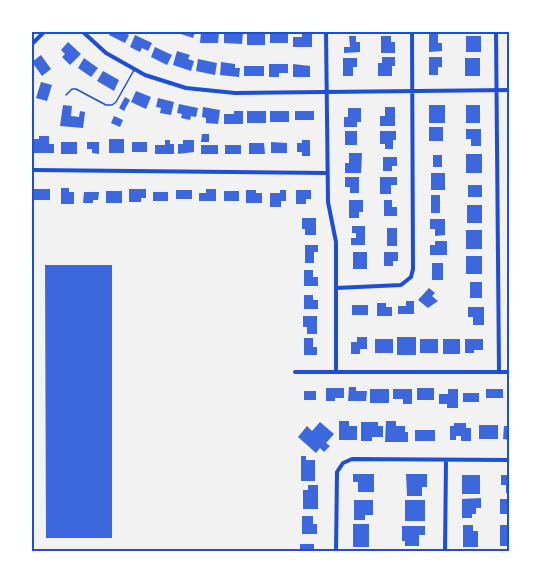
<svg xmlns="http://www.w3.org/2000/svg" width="541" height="583" font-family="Commissioner,sans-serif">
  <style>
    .building { fill: #3d67dc }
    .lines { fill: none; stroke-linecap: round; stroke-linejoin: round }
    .service { stroke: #1d4ed8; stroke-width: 1.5 }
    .minor { stroke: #1d4ed8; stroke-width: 4 }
    .neatline { fill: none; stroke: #1d4ed8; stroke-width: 2 }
  </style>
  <rect width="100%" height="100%" fill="#f2f2f2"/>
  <path class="building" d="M 110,32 L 126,32 L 125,33 L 129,35 L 125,43 L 109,35 Z
    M 181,32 L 195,32 L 193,38 L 181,34 Z
    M 201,32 L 219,32 L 218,43 L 200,43 Z
    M 224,32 L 243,32 L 242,44 L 224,43 Z
    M 270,32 L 288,32 L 288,43 L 270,43 Z
    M 302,32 L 312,32 L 312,47 L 293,47 L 293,37 L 302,37 Z
    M 247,33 L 265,33 L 265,45 L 247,45 Z
    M 429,34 L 438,34 L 438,43 L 442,43 L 442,51 L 429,52 Z
    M 135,35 L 152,43 L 148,51 L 142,48 L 140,52 L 130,47 Z
    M 349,36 L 356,36 L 356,42 L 360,42 L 360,52 L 344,53 L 344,47 L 350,47 Z
    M 381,36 L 391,36 L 391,42 L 395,42 L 395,53 L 381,53 Z
    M 466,36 L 481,36 L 481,52 L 466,52 Z
    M 68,42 L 81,54 L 70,65 L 62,57 L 65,54 L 61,50 Z
    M 155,47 L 172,55 L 167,65 L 151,57 Z
    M 177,51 L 190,55 L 188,59 L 194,61 L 191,71 L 173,65 Z
    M 41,55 L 51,69 L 42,76 L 32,62 Z
    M 382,57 L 395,57 L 395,66 L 392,66 L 392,76 L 378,76 L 378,63 L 382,63 Z
    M 429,57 L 442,57 L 442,67 L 438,67 L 438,75 L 429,75 Z
    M 84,58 L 98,68 L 91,77 L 78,68 Z
    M 343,58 L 357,58 L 357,67 L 353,67 L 353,76 L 343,76 Z
    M 465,58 L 480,58 L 480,76 L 465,76 Z
    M 198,59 L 217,63 L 215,75 L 196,71 Z
    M 221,62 L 235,64 L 235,68 L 240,68 L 239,77 L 220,75 Z
    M 269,64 L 288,64 L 288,73 L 279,73 L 279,77 L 269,77 Z
    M 293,64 L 310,66 L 310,77 L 293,77 Z
    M 244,66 L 264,66 L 264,76 L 244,76 Z
    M 103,71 L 119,80 L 114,91 L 97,81 Z
    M 41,82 L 52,85 L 47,101 L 36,98 Z
    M 136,91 L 151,97 L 146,109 L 131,102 Z
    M 125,97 L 130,100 L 124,111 L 119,108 Z
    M 158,98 L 174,102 L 171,115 L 160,113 L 161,108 L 156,107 Z
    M 179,104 L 198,108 L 196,117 L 191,116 L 190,120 L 181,118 L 182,114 L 177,113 Z
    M 63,105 L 72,106 L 71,116 L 79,117 L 80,111 L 85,112 L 83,128 L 60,126 Z
    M 429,105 L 445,105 L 445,123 L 429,123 Z
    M 466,105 L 480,105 L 480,123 L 466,123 Z
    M 203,107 L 220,110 L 218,124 L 206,123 L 206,118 L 202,117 Z
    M 385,107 L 395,107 L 395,126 L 380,126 L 380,116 L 385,116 Z
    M 348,108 L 361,108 L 361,122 L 357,122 L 357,127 L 344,127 L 344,117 L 348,117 Z
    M 234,111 L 243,111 L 243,124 L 224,124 L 224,114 L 234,114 Z
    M 247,111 L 266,111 L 266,123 L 247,123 Z
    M 270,111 L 289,111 L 289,122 L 270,122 Z
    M 295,111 L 314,111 L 314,120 L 295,120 Z
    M 114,116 L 123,120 L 120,127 L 111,123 Z
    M 429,127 L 443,127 L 443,141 L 429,141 Z
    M 466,129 L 481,129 L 481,146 L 471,146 L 471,139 L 466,139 Z
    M 345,131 L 357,131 L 357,145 L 345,145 Z
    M 380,131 L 396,131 L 396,140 L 393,140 L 393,149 L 385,149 L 385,144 L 380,144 Z
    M 202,134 L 209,134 L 209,142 L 201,142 Z
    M 39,136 L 49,136 L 49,144 L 54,144 L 54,153 L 34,153 L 34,139 L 39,139 Z
    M 109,139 L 124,139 L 124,153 L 109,153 Z
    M 165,140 L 170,140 L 170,144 L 174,144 L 174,154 L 155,154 L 155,145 L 165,145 Z
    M 183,140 L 194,140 L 194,152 L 178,154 L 178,144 L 183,144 Z
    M 302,140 L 310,140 L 310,156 L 302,156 L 302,152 L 297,152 L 297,143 L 302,143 Z
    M 61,142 L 77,142 L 77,154 L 61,154 Z
    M 87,142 L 99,142 L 99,154 L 92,153 L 92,149 L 87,149 Z
    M 132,142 L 147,142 L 147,152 L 132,152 Z
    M 271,142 L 287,143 L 287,153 L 271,153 Z
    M 249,143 L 264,143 L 265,154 L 249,154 Z
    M 201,145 L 218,145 L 218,154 L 201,154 Z
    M 225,145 L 241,145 L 241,154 L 225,154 Z
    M 349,153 L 362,153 L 361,173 L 345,173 L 345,163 L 349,163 Z
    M 466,154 L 482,154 L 482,173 L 466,173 Z
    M 433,155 L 442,155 L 442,167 L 433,167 Z
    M 383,157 L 397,157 L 397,166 L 392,166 L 392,171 L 383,171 Z
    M 431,173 L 445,173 L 445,190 L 431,190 Z
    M 345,177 L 359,177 L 359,193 L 350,193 L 350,187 L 345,187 Z
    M 380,177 L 397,177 L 397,185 L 391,185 L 391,194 L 380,194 Z
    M 468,185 L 482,185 L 482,197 L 468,197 Z
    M 61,188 L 69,188 L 69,192 L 74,192 L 74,204 L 61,204 Z
    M 34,189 L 50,189 L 50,200 L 32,200 L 32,193 L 34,193 Z
    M 129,189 L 146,189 L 146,198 L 141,198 L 141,202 L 129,202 Z
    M 206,189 L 216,189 L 216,201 L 199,201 L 199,193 L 206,193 Z
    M 176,190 L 192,190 L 192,199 L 176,199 Z
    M 246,190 L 256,190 L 256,193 L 262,193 L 262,203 L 246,203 Z
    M 280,190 L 286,190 L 286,201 L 281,201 L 281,207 L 270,207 L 270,193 L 280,193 Z
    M 296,190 L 311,190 L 311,199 L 306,199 L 306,204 L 296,204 Z
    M 106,191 L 122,191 L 122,203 L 106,203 Z
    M 224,191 L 239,191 L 239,201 L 224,201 Z
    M 84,192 L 99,192 L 98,200 L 93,200 L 93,203 L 83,203 Z
    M 153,192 L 168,192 L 168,201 L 153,201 Z
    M 431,195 L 440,195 L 440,213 L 431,213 Z
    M 349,200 L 363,200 L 363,212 L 359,212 L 359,218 L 349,218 Z
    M 384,200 L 392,200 L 392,207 L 397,207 L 397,216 L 384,216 Z
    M 467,205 L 482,205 L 482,223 L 467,223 Z
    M 302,218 L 316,218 L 316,235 L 305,235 L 305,229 L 302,229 Z
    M 430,219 L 445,219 L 445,235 L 435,236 L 435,229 L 430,229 Z
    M 352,226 L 365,226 L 365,245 L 351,245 L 351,238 L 356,238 L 356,233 L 352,233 Z
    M 387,228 L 397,228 L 397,246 L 387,246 Z
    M 466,230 L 482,230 L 482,249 L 466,249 Z
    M 435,241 L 447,241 L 447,255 L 430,255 L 430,245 L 435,245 Z
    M 305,245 L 318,245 L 318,252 L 314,252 L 314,263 L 305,263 Z
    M 353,252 L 367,252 L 367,269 L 353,269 Z
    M 384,252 L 398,252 L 398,261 L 393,261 L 393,266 L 384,266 Z
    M 466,256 L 482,256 L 482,274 L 466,274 Z
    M 432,263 L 443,263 L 443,280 L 432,280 Z
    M 45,265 L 112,265 L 112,538 L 46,538 Z
    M 304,270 L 313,270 L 313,277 L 318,277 L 318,286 L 304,286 Z
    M 470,282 L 482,282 L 482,298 L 470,298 Z
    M 429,288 L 435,293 L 432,296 L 438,301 L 428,308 L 418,300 Z
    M 304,295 L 313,295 L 313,300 L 318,300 L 318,309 L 304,309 Z
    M 406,301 L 414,301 L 414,314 L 398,314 L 398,306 L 406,306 Z
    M 377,303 L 386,303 L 386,307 L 392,307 L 392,316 L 377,316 Z
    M 352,305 L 368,305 L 368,315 L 352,315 Z
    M 468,307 L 484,307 L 484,325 L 473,325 L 473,317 L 468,317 Z
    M 303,316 L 317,316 L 317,334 L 307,334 L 307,327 L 303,327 Z
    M 357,337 L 367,337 L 367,349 L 360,349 L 360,354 L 351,354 L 351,342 L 357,342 Z
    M 397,337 L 416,337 L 416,355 L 397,355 Z
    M 304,338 L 313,338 L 313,347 L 317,347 L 317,355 L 304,355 Z
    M 375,339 L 393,339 L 393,353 L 375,353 Z
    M 420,339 L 438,339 L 438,353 L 420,353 Z
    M 443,339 L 460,339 L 460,354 L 443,354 Z
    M 465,339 L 483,339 L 483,350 L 474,350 L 474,353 L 465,353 Z
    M 349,387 L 356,387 L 356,391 L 367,391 L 366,401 L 348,401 Z
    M 326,388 L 344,388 L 344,398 L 335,398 L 335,401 L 326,401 Z
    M 417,388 L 434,388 L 434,400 L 417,400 Z
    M 370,389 L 389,389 L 389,403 L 370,403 Z
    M 393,389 L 412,389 L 412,404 L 403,404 L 403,399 L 393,399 Z
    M 448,389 L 458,389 L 458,408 L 447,408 L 447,404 L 439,404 L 439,394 L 448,394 Z
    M 486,389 L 503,389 L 503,398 L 486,398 Z
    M 304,391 L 316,391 L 316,400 L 304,400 Z
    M 463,393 L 479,393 L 479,402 L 463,402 Z
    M 339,421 L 349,421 L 349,426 L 357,426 L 357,440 L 339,440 Z
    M 386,421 L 396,421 L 396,426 L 405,426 L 405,432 L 408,432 L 408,442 L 385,442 Z
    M 320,422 L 334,434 L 326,443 L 330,446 L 324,452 L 320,448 L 316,453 L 298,437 L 307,426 L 312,431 Z
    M 361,422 L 378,422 L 378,426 L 383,426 L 383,437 L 372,437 L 372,441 L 361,441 Z
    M 454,423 L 466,423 L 466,428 L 471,428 L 471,441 L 461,441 L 461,436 L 456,436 L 456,440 L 450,440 L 450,426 L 454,426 Z
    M 479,425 L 498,425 L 498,439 L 479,439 Z
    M 504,426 L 510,426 L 510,440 L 503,439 Z
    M 415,430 L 435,430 L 435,441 L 415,441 Z
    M 301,456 L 306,456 L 306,460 L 315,460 L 315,481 L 301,481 Z
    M 353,474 L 374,474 L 374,492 L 358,492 L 358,482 L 353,482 Z
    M 406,474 L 427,474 L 427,487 L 422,487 L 422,496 L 407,496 Z
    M 462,475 L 480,475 L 480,494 L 462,494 Z
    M 501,475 L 510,475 L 510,493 L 506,493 L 506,485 L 501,485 Z
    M 308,485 L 318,485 L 318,509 L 303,509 L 303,490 L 308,490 Z
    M 481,498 L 481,508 L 476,508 L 476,514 L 472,514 L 472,518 L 462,518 L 462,499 Z
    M 500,499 L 510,499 L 510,514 L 500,514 Z
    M 354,500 L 373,500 L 373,515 L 365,515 L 365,520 L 354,520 Z
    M 405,500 L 425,500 L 425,521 L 405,521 Z
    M 302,516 L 313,516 L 313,524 L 317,524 L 317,534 L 302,534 Z
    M 353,524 L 369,524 L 369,547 L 353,547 Z
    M 463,525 L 473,525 L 473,531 L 478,531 L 478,547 L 463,547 Z
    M 500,525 L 510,525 L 510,546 L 500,546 Z
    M 402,526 L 425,526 L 425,535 L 419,535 L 419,546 L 405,546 L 405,541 L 402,541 Z
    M 300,544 L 314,544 L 314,552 L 300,552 Z"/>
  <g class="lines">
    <path class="service" d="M 66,95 L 72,89 L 76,89 L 106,105 L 112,105 L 116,102 L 134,70
      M 32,551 L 81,551"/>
    <path class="minor" d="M 83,32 L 106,53 L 145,75 L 186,88 L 235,93 L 510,90
      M 326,32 L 328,202 L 336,242 L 336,372
      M 496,32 L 499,372
      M 32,44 L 44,32
      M 32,170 L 327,173
      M 336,288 L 401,285 L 411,277 L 413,269 L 412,32
      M 295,372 L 510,372
      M 336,552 L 337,472 L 343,463 L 352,459 L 510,460
      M 445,552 L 446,461"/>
  </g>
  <rect width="541" height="583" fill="none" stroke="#ffffff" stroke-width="66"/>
  <rect x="33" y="33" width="475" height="517" class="neatline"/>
</svg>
